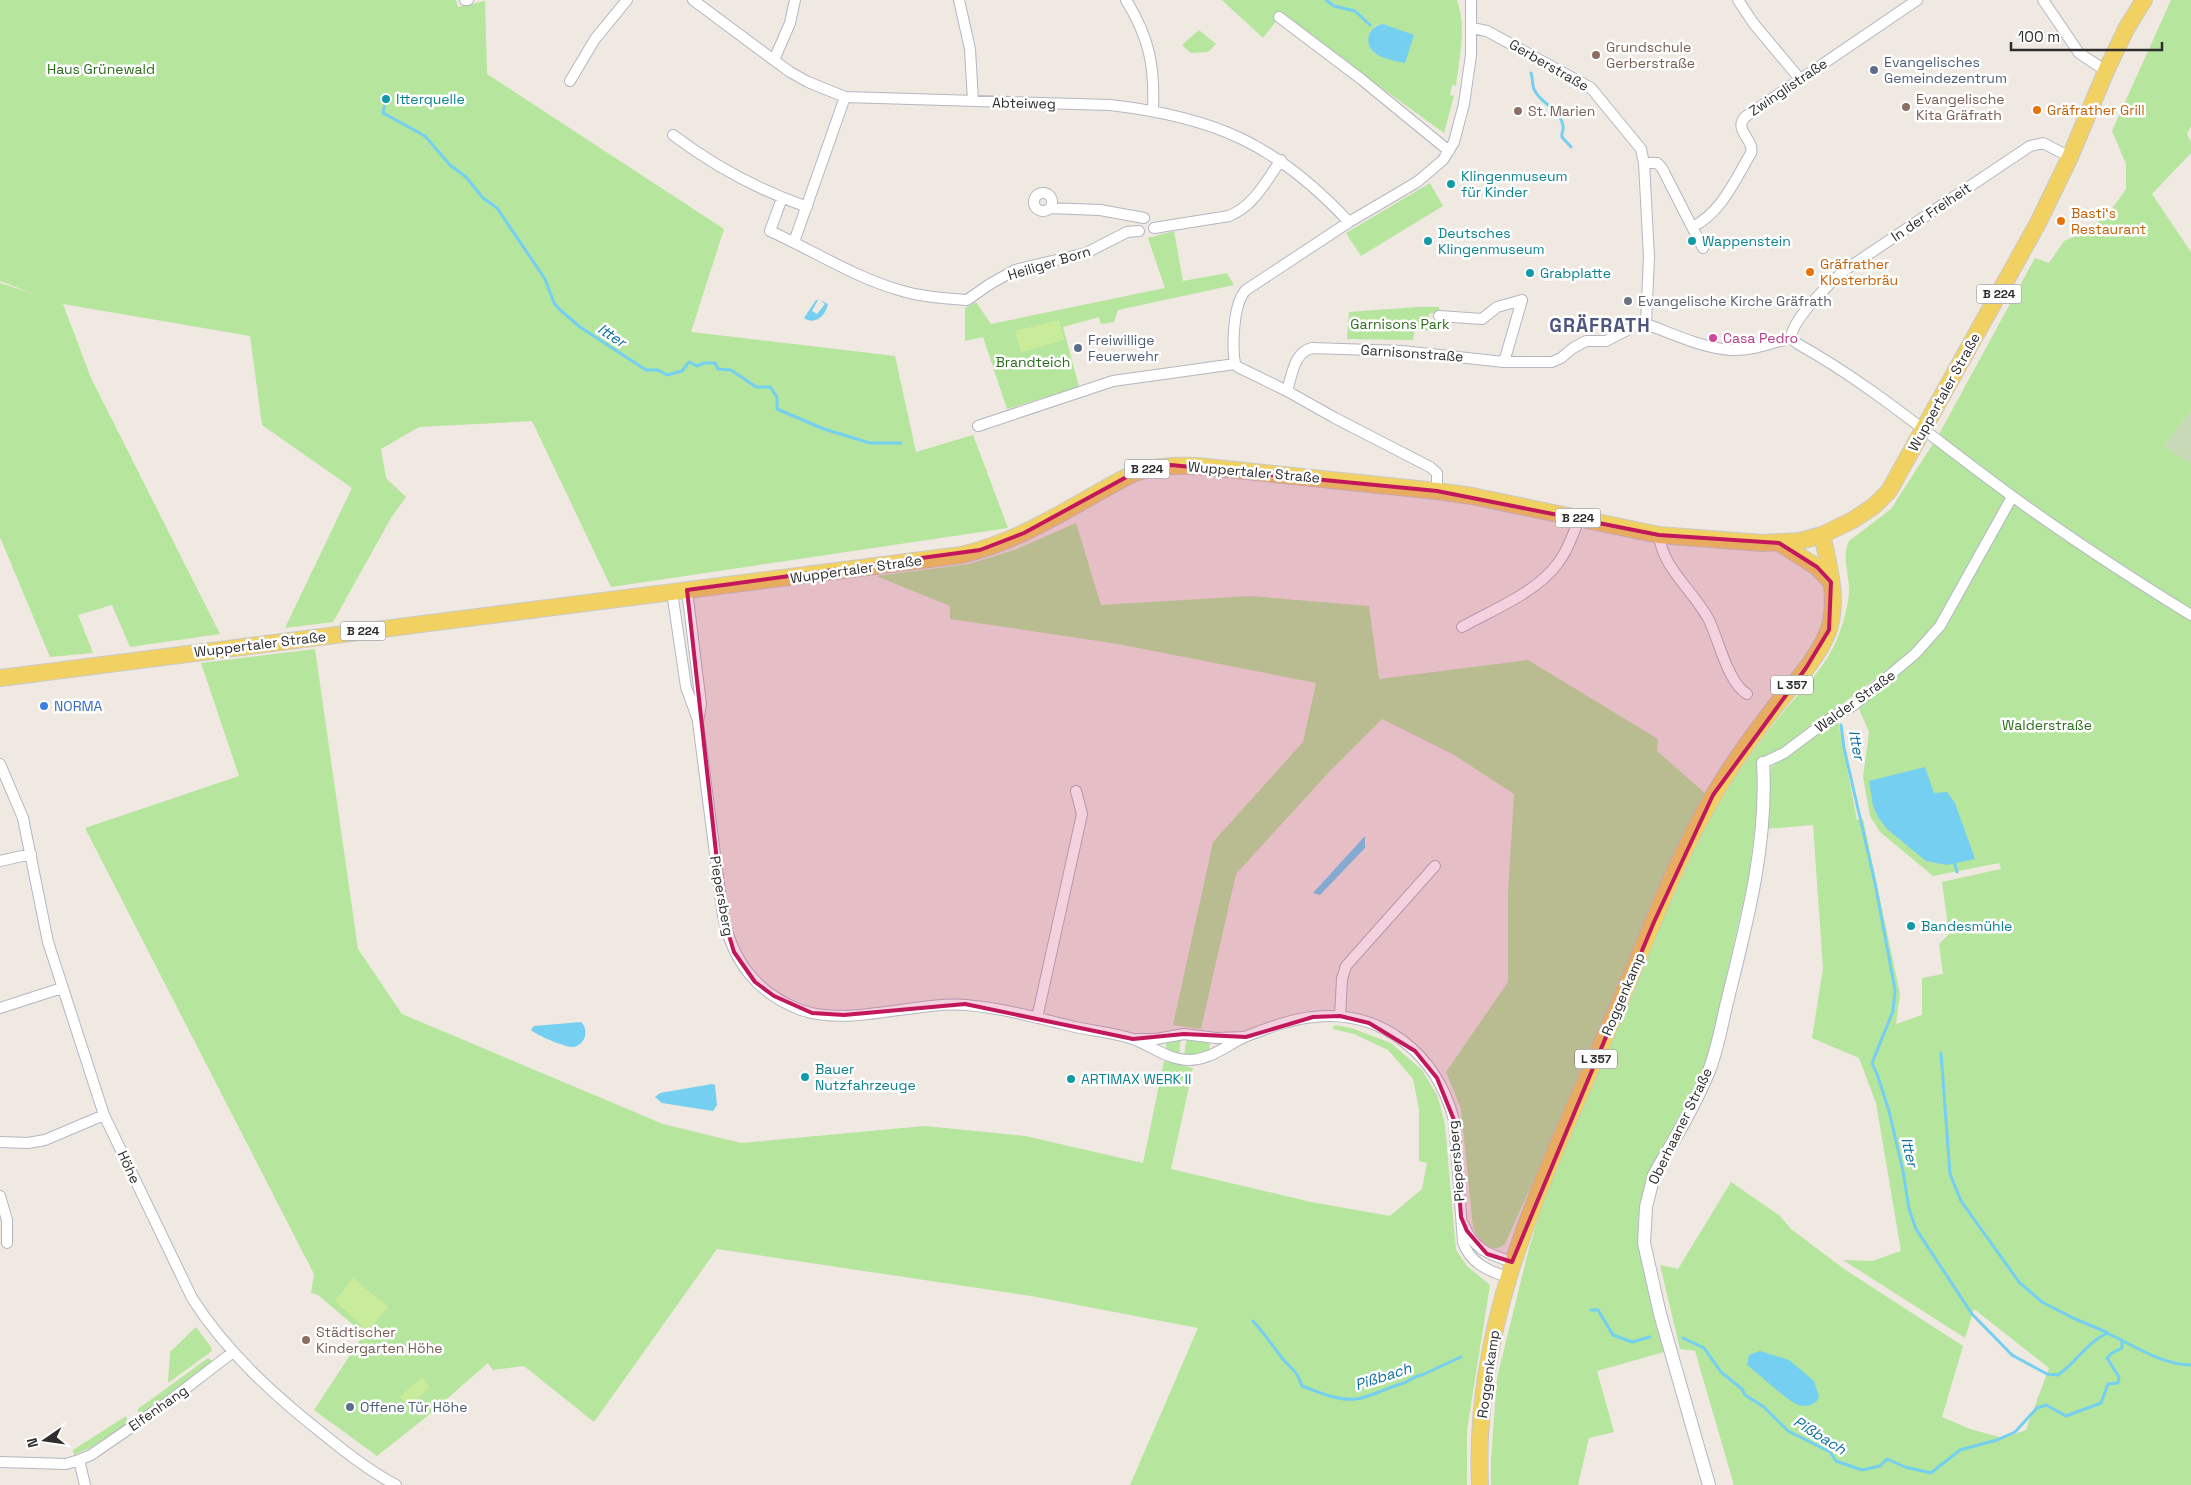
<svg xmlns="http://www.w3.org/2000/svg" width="2191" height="1485" font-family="'Space Grotesk',sans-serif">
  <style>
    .green { fill: #b6e59e; fill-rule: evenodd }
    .cemetery { fill: #c8d9b8 }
    .pitch { fill: #c9ec9a }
    .water { fill: #75cff0 }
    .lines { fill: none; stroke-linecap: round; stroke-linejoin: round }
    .stream { stroke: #75cff0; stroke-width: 3 }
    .minor-casing { stroke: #b4b7c1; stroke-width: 12 }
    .tertiary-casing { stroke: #b4b7c1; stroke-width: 14 }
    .primary-casing { stroke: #c9c9c9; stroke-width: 18 }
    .minor { stroke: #fff; stroke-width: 10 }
    .tertiary { stroke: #fff; stroke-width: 12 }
    .primary { stroke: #f2d163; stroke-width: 16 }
    .marked { fill: #c2185b; fill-opacity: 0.2; stroke: #c2185b; stroke-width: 4; stroke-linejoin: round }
    .education-dot { fill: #8d6e63; stroke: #fff; stroke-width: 2 }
    .service-dot { fill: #5c6f8a; stroke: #fff; stroke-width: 2 }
    .culture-dot { fill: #0f9aa8; stroke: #fff; stroke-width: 2 }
    .food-dot { fill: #e8710a; stroke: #fff; stroke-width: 2 }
    .worship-dot { fill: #6b7280; stroke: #fff; stroke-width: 2 }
    .hotel-dot { fill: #d1479c; stroke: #fff; stroke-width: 2 }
    .shop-dot { fill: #3f7fe0; stroke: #fff; stroke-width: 2 }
    .labels { text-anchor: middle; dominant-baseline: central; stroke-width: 5; stroke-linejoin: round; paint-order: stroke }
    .shield { fill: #fff; stroke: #6d6d6d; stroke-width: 1 }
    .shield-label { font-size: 12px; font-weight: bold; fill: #2e2e2e }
    .education-label { font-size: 14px; fill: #785e54; stroke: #fff; text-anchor: start }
    .service-label { font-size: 14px; fill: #4e5e75; stroke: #fff; text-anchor: start }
    .street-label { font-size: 14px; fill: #2e2e2e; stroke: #fff }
    .park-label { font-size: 14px; fill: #2c6e1b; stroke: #fff }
    .culture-label { font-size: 14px; fill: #0d838f; stroke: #fff; text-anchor: start }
    .food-label { font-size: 14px; fill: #c56008; stroke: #fff; text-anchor: start }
    .worship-label { font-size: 14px; fill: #5b616d; stroke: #fff; text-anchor: start }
    .hotel-label { font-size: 14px; fill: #b23c85; stroke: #fff; text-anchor: start }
    .shop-label { font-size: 14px; fill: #366cbe; stroke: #fff; text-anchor: start }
    .water-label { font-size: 15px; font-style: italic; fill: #0d6fa3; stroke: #fff }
    .district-label { font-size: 19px; font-weight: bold; letter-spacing: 1px; fill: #4d5680; stroke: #fff }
  </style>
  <rect width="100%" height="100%" fill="#efe9e1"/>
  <path class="green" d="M 0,0 L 456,0 L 458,7 L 485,1 L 487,74 L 724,229 L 691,332 L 895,356 L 916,452 L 973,435 L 1008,528 L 611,587 L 532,421 L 419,427 L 381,449 L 386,478 L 406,497 L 391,518 L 333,622 L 285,628 L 352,488 L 262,425 L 250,336 L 63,304 L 91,378 L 220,634 L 130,647 L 112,605 L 78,615 L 93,653 L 50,657 L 0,537 L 0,283 L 34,294 L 0,281 Z
    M 1222,0 L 1457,0 C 1467,27 1459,58 1456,86 L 1452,85 L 1450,95 L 1454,96 L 1444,133 L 1281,15 L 1263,38 ZM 1383,24 L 1405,63 L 1374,53 L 1375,26 Z
    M 2171,0 L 2191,0 L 2191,126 L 2187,134 L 2191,142 L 2191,153 L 2152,194 L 2191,252 L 2191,411 L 2164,446 L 2191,463 L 2191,1485 L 1734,1485 L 1695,1351 L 1680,1349 L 1660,1265 L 1678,1269 L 1731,1182 L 1780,1216 L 1791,1229 L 1844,1269 L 1963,1346 L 1942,1417 L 1970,1429 L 2003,1438 L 2026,1430 L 2049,1368 L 1974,1309 L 1965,1338 L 1843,1260 L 1872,1261 L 1901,1251 L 1876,1103 L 1859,1058 L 1812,1038 L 1823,968 L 1813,825 L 1765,829 L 1771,767 L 1838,721 L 1857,820 L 1863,819 L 1900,994 L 1896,1024 L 1922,1015 L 1922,978 L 1943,974 L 1939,944 L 1949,934 L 1942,882 L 2001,869 L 1999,863 L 1933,876 L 1880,832 L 1870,816 L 1863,777 L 1869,732 L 1856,702 L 1904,667 L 1937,623 L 1903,658 L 1772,757 L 1761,777 L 1749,877 L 1706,1067 L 1653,1167 L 1642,1195 L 1638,1220 L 1641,1258 L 1652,1309 L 1664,1352 L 1597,1371 L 1614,1432 L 1589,1438 L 1578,1485 L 1491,1485 L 1491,1459 L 1497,1378 L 1528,1252 L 1550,1178 L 1704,827 C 1725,789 1750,754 1777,720 C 1795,696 1819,675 1833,648 C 1841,632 1847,612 1849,593 C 1850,576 1841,557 1849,541 L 1891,509 L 1938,436 L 2035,258 L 2049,263 L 2064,241 L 2082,233 L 2109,213 L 2126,189 L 2126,164 L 2112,131 Z
    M 1199,30 L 1216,44 L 1208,52 L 1191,53 L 1182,45 Z
    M 1430,183 L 1443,206 L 1361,256 L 1346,233 Z
    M 1174,231 L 1183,281 L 1227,273 L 1234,285 L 1118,310 L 1114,322 L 1101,324 L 1099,317 L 1063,327 L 1079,387 L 1007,409 L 983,337 L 965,341 L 965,308 L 976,302 L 991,324 L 1165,288 L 1148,238 Z
    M 1417,307 L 1439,307 L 1439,314 L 1429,313 L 1428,331 L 1415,328 L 1413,340 L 1347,339 L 1349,312 Z
    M 1076,523 L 1101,605 L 1250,596 L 1369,606 L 1379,679 L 1528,660 L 1658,739 L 1657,751 L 1707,795 L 1505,1244 C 1491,1256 1478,1239 1473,1227 L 1461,1109 L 1446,1072 L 1508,982 L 1508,892 L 1514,794 L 1454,755 L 1382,719 L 1330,771 L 1236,874 L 1201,1029 L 1173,1025 L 1213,842 L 1303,742 L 1316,683 L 1118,644 L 950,619 L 950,606 L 876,576 L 969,564 L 1014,550 Z
    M 315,649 L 358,949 L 402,1014 L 663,1124 L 741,1143 L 925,1126 L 1025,1136 L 1143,1163 L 1164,1061 L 1193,1068 L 1171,1169 L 1311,1202 L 1390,1216 L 1422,1189 L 1427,1163 L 1419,1161 L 1419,1109 L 1413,1079 L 1388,1050 L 1354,1034 L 1333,1029 L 1334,1025 L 1351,1028 L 1391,1043 L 1422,1070 L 1438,1097 L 1445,1125 L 1456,1250 L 1467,1266 L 1490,1285 L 1467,1430 L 1467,1485 L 1130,1485 L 1198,1328 L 1031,1296 L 717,1249 L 594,1422 L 524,1366 L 493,1370 L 488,1363 L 425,1418 L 377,1456 L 314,1410 L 364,1334 L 318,1295 L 311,1293 L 314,1274 L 85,828 L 239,776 L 201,663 Z
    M 1181,1037 L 1179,1055 L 1168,1051 L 1166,1048 L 1166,1043 L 1169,1040 Z
    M 1187,1037 L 1207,1041 L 1210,1043 L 1209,1051 L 1202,1055 L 1184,1055 Z
    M 196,1327 L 211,1347 L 212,1351 L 168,1383 L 170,1352 Z
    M 208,1358 L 214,1362 L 143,1413 L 140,1414 L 138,1411 L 138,1409 Z
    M 126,1416 L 128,1424 L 90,1448 L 74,1455 L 73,1450 Z"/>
  <path class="cemetery" d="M 2191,411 L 2191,463 L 2164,446 Z"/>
  <path class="pitch" d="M 1059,320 L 1064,340 L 1021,352 L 1015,331 Z
    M 353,1278 L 388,1307 L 368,1331 L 335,1301 Z
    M 422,1377 L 430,1387 L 408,1406 L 400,1397 Z"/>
  <path class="water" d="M 1383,24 L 1414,35 L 1405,63 C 1396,61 1382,59 1375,53 C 1363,44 1368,26 1383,24 Z
    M 816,300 L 818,300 L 812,311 L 817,314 L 825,304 L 820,300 L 828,304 C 826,315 815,326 804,318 Z
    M 1925,767 L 1934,793 L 1947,792 L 1955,803 L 1975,859 L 1947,865 L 1926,861 L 1887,829 L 1878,817 L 1873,806 L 1869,781 Z
    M 1365,836 L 1365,848 L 1320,895 L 1313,893 Z
    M 581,1022 C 589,1029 586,1044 574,1047 C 566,1048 536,1035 531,1030 L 534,1026 Z
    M 712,1084 L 715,1085 L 717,1105 L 713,1111 L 662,1103 L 655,1097 L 660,1093 Z
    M 1760,1351 L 1789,1360 L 1814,1381 L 1819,1397 C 1815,1406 1805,1408 1796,1404 C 1784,1398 1759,1374 1747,1365 L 1749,1355 Z"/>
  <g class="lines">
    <path class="stream" d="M 1326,0 L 1334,6 L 1355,11 L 1370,25
      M 1531,73 C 1533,78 1532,85 1534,89 C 1539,103 1560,108 1563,126 C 1564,130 1561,133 1562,137 L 1571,147
      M 386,99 L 383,113 L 425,136 L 450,165 L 466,177 L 483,198 L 497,208 L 545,279 L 554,303 L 559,309 L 580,327 L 646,370 L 658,370 L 667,375 L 682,371 L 689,362 L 697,366 L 704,363 L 715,363 L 718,369 L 731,370 L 756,387 L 770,387 L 777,397 L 777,409 L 824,429 L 870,443 L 901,443
      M 1841,725 L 1844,748 L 1875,883 L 1895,990 L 1893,1011 L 1872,1063 L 1877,1074 L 1889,1111 L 1903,1171 L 1909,1209 L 1916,1229 L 1972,1314 L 2012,1355 L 2047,1374 L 2058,1375 C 2077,1362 2085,1344 2107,1333 C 2133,1345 2162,1365 2191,1365
      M 1954,861 L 1957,872
      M 1941,1053 L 1950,1174 L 1961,1201 L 2019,1282 L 2042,1302 L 2073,1318 L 2106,1332
      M 1591,1310 L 1598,1310 L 1613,1335 L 1632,1342 L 1650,1337
      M 1253,1321 C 1264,1333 1272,1345 1282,1358 C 1292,1370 1297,1370 1302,1386 C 1318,1392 1338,1401 1356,1399 C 1371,1397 1386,1388 1401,1384 C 1409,1382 1413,1376 1422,1375 L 1461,1357
      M 1683,1338 L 1704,1348 L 1721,1372 L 1742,1389 L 1745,1395 L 1764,1407 L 1788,1431 L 1830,1452 L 1836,1461 L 1862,1470 L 1880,1466 L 1887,1459 L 1905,1467 L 1931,1473 L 1960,1450 L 1997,1440 L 2015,1432 L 2037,1408 L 2046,1405 L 2066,1416 L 2101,1403 L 2108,1384 L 2118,1383 L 2119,1377 L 2107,1358 L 2112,1353 L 2122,1348 L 2122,1340"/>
    <defs>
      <path id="minor" d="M 465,0 L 468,0
        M 693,0 L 790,72 L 808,82 L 845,97 L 1110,105 C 1215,117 1276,144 1349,222
        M 959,0 L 970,49 L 973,101
        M 1126,0 C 1149,37 1155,66 1153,110
        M 1738,0 L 1754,24 L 1800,79
        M 2043,0 L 2079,53 L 2106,71
        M 1279,17 L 1361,79 L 1449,151
        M 1472,28 L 1487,31 L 1591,88 L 1641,149 L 1644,163 L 1649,257 L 1646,324
        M 774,60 L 790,23 L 795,0
        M 570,81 L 595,39 L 627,0
        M 673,135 C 714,166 759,190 807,207
        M 1644,163 L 1657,163 L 1662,168 L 1692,227 C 1721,214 1736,178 1751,153 C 1755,140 1733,130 1745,117 L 1917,0
        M1034 202a9 9 0 1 1 18 0a9 9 0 1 1-18 0Z
        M 782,198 L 770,231 C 812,250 854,277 899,290 C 921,297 944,298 967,300 L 990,284 L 1015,270 L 1086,253 L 1127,232 L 1139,231
        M 1050,208 L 1100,210 L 1144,218
        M 1692,227 L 1703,248
        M 1154,228 L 1229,216 C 1254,206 1266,181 1281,160
        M 794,242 L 845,97
        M 1439,316 L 1482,319 L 1497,307 L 1522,300
        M 1646,324 C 1673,334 1702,348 1731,350 C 1751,351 1772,343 1791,338
        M 1791,338 L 1798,344 C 1868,383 1928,434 1993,482 C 2057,530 2123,573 2191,615
        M 1791,338 C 1792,319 1831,282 1845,270 L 2030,146 L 2043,143 L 2070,157
        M 1504,362 L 1522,300
        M 1235,364 C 1232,346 1233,303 1246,290 L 1349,222 L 1417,182 L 1443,160 L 1454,142 L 1464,104 L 1471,55 L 1471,0
        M 1235,364 L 1238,367 L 1287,391 L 1335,418 L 1430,467 L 1437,473 L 1437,491
        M 1287,391 C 1292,375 1294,352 1312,348 L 1402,351 L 1504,362 L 1552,362 L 1561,358 L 1573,348 L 1586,341 L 1606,341 L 1635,326 L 1646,324
        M 978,426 L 1113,381 L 1235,364
        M 1659,535 C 1662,568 1694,591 1709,620 C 1719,641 1728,683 1747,694
        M 687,590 L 701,704 L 698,722 L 723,916 C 733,961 756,993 801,1010 C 849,1027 915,1001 966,1005 C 1002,1008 1039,1018 1075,1027 C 1094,1031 1115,1033 1133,1039 C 1152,1046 1168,1060 1189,1060 C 1211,1060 1228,1044 1247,1036 C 1268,1028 1291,1019 1313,1017 C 1383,1009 1437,1055 1454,1120 L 1463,1242 C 1470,1263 1488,1271 1508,1277
        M 672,592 L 686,687 L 698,720
        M 1462,627 C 1494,609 1536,593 1558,563 C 1568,550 1574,533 1579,518
        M 1763,763 L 1784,753 L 1828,720 L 1854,705 L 1915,654 L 1940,626 L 2012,497
        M 0,764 L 23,818 L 48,942 L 104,1115 L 192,1298 C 227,1353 276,1397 327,1437 C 349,1455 371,1472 396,1485
        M 0,861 L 31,854
        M 0,1008 L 62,988
        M 1340,1016 L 1342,979 L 1346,966 L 1435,866
        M 1037,1018 L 1082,814 L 1076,791
        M 1137,1039 L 1156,1039 L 1184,1034 L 1216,1038 L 1244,1037
        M 0,1142 L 28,1143 L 45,1140 L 104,1115
        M 0,1196 L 7,1220 L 7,1243
        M 1464,1225 C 1474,1250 1489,1254 1512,1262
        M 79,1460 L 91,1455 L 168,1402 L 233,1352
        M 0,1462 L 66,1464 L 79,1460 L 85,1485"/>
      <path id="tertiary" d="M 1709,1485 L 1660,1314 L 1644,1243 L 1646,1207 L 1654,1175 C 1673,1142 1694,1107 1709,1071 C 1718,1048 1722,1022 1728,998 C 1747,922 1768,842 1763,763"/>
      <path id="primary" d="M 1779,543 L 1817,567 L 1831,582
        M 0,678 L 961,555 C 1023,541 1076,503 1132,474 C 1154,466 1174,465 1197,466 L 1437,491 L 1472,496 L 1659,535 L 1762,543 L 1800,541 L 1822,535 L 1853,520 L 1874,506 L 1889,491 L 2038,223 L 2070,157 L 2106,71 L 2126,29 L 2144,0
        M 1480,1485 C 1472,1314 1549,1168 1614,1016 C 1646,942 1674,862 1715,793 C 1733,762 1755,733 1777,704 C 1795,682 1817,659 1828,632 C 1839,602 1829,565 1822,535"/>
    </defs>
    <use href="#minor" class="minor-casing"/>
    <use href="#tertiary" class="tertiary-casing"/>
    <use href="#primary" class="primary-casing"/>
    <use href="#minor" class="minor"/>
    <use href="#tertiary" class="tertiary"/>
    <use href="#primary" class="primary"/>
  </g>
  <path class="marked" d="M 1171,465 L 1437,491 L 1659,535 L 1779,543 L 1817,567 L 1831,582 L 1829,630 L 1806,668 L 1713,795 L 1654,922 L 1512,1262 L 1487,1254 L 1467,1231 L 1461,1217 L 1454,1120 L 1437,1078 L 1415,1051 L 1369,1023 L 1340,1016 L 1313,1017 L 1246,1037 L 1184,1034 L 1133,1039 L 965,1004 L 844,1015 L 812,1013 L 774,996 L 755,982 L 734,952 L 723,916 L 687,590 L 980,550 L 1024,533 L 1132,474 Z"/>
  <g class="education-dot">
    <circle cx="1596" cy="55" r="5"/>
    <circle cx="1906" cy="107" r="5"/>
    <circle cx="1518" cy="111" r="5"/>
    <circle cx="306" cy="1340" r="5"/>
  </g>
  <g class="service-dot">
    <circle cx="1874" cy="70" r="5"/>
    <circle cx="1078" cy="348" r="5"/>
    <circle cx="350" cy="1407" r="5"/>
  </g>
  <g class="culture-dot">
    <circle cx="386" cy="99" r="5"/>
    <circle cx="1451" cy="184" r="5"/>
    <circle cx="1428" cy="241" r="5"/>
    <circle cx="1692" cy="241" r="5"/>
    <circle cx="1530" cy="273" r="5"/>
    <circle cx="1911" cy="926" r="5"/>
    <circle cx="805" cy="1077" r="5"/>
    <circle cx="1071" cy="1079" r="5"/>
  </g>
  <g class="food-dot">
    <circle cx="2037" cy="110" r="5"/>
    <circle cx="2061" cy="221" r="5"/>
    <circle cx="1810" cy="272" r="5"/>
  </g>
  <circle class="worship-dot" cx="1628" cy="301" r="5"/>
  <circle class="hotel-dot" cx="1713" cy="338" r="5"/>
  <circle class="shop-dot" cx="44" cy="706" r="5"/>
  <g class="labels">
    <g class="shield">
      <rect x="1976.5" y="284.5" width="45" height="19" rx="4"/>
      <rect x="1124.5" y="459.5" width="45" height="19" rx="4"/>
      <rect x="1555.5" y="508.5" width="45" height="19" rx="4"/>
      <rect x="340.5" y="621.5" width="45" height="19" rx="4"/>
      <rect x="1771" y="675.5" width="42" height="19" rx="4"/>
      <rect x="1575" y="1049.5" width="42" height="19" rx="4"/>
    </g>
    <g class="shield-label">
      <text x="1999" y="294">B 224</text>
      <text x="1147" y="469">B 224</text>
      <text x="1578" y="518">B 224</text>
      <text x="363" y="631">B 224</text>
      <text x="1792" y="685">L 357</text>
      <text x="1596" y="1059">L 357</text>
    </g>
    <g class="education-label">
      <text x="1606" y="47">Grundschule<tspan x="1606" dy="16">Gerberstraße</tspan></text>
      <text x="1916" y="99">Evangelische<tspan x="1916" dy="16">Kita Gräfrath</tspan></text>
      <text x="1528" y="111">St. Marien</text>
      <text x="316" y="1332">Städtischer<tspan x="316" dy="16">Kindergarten Höhe</tspan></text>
    </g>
    <g class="service-label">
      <text x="1884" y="62">Evangelisches<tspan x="1884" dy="16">Gemeindezentrum</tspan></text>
      <text x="1088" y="340">Freiwillige<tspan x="1088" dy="16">Feuerwehr</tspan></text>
      <text x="360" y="1407">Offene Tür Höhe</text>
    </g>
    <g class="street-label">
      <text transform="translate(1549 65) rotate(30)">Gerberstraße</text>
      <text transform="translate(1788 87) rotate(-34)">Zwinglistraße</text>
      <text transform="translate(1024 103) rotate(1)">Abteiweg</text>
      <text transform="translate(1931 212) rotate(-34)">In der Freiheit</text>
      <text transform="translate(1049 263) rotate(-17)">Heiliger Born</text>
      <text transform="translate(1412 353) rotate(4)">Garnisonstraße</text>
      <text transform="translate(1944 392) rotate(-61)">Wuppertaler Straße</text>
      <text transform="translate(1254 472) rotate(5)">Wuppertaler Straße</text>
      <text transform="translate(856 569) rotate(-8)">Wuppertaler Straße</text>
      <text transform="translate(260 644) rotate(-7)">Wuppertaler Straße</text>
      <text transform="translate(1855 701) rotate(-36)">Walder Straße</text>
      <text transform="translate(722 896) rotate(80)">Piepersberg</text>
      <text transform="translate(1623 994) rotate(-67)">Roggenkamp</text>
      <text transform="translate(1680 1126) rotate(-64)">Oberhaaner Straße</text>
      <text transform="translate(1456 1161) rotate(-95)">Piepersberg</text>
      <text transform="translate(129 1167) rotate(65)">Höhe</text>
      <text transform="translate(1488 1374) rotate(-82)">Roggenkamp</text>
      <text transform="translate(158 1408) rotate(-35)">Elfenhang</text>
    </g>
    <g class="park-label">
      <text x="101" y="69">Haus Grünewald</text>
      <text x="1400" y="324">Garnisons Park</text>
      <text x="1033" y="362">Brandteich</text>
      <text x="2047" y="725">Walderstraße</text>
    </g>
    <g class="culture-label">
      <text x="396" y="99">Itterquelle</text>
      <text x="1461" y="176">Klingenmuseum<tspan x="1461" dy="16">für Kinder</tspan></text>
      <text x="1438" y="233">Deutsches<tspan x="1438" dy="16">Klingenmuseum</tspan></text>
      <text x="1702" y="241">Wappenstein</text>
      <text x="1540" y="273">Grabplatte</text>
      <text x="1921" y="926">Bandesmühle</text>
      <text x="815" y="1069">Bauer<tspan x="815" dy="16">Nutzfahrzeuge</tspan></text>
      <text x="1081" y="1079">ARTIMAX WERK II</text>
    </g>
    <g class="food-label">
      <text x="2047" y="110">Gräfrather Grill</text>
      <text x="2071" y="213">Basti‘s<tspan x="2071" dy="16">Restaurant</tspan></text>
      <text x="1820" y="264">Gräfrather<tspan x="1820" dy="16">Klosterbräu</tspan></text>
    </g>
    <g class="worship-label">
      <text x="1638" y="301">Evangelische Kirche Gräfrath</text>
    </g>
    <g class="hotel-label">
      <text x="1723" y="338">Casa Pedro</text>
    </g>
    <g class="shop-label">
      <text x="54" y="706">NORMA</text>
    </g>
    <g class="water-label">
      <text transform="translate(612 335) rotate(33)">Itter</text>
      <text transform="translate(1857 745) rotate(79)">Itter</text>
      <text transform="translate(1910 1152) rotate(77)">Itter</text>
      <text transform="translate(1383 1376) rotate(-18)">Pißbach</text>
      <text transform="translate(1820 1435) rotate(32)">Pißbach</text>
    </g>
    <g class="district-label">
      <text x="1600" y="325">GRÄFRATH</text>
    </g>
  </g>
  <g transform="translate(45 1440) rotate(257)" stroke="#ffffff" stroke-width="4" paint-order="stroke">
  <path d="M0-4L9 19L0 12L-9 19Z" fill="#2e2e2e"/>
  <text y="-8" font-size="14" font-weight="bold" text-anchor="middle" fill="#2e2e2e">N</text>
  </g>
  <path d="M2011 42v8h151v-8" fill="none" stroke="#2e2e2e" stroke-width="2.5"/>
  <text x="2018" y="42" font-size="15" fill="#2e2e2e" stroke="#ffffff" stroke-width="4" paint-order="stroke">100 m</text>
</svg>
